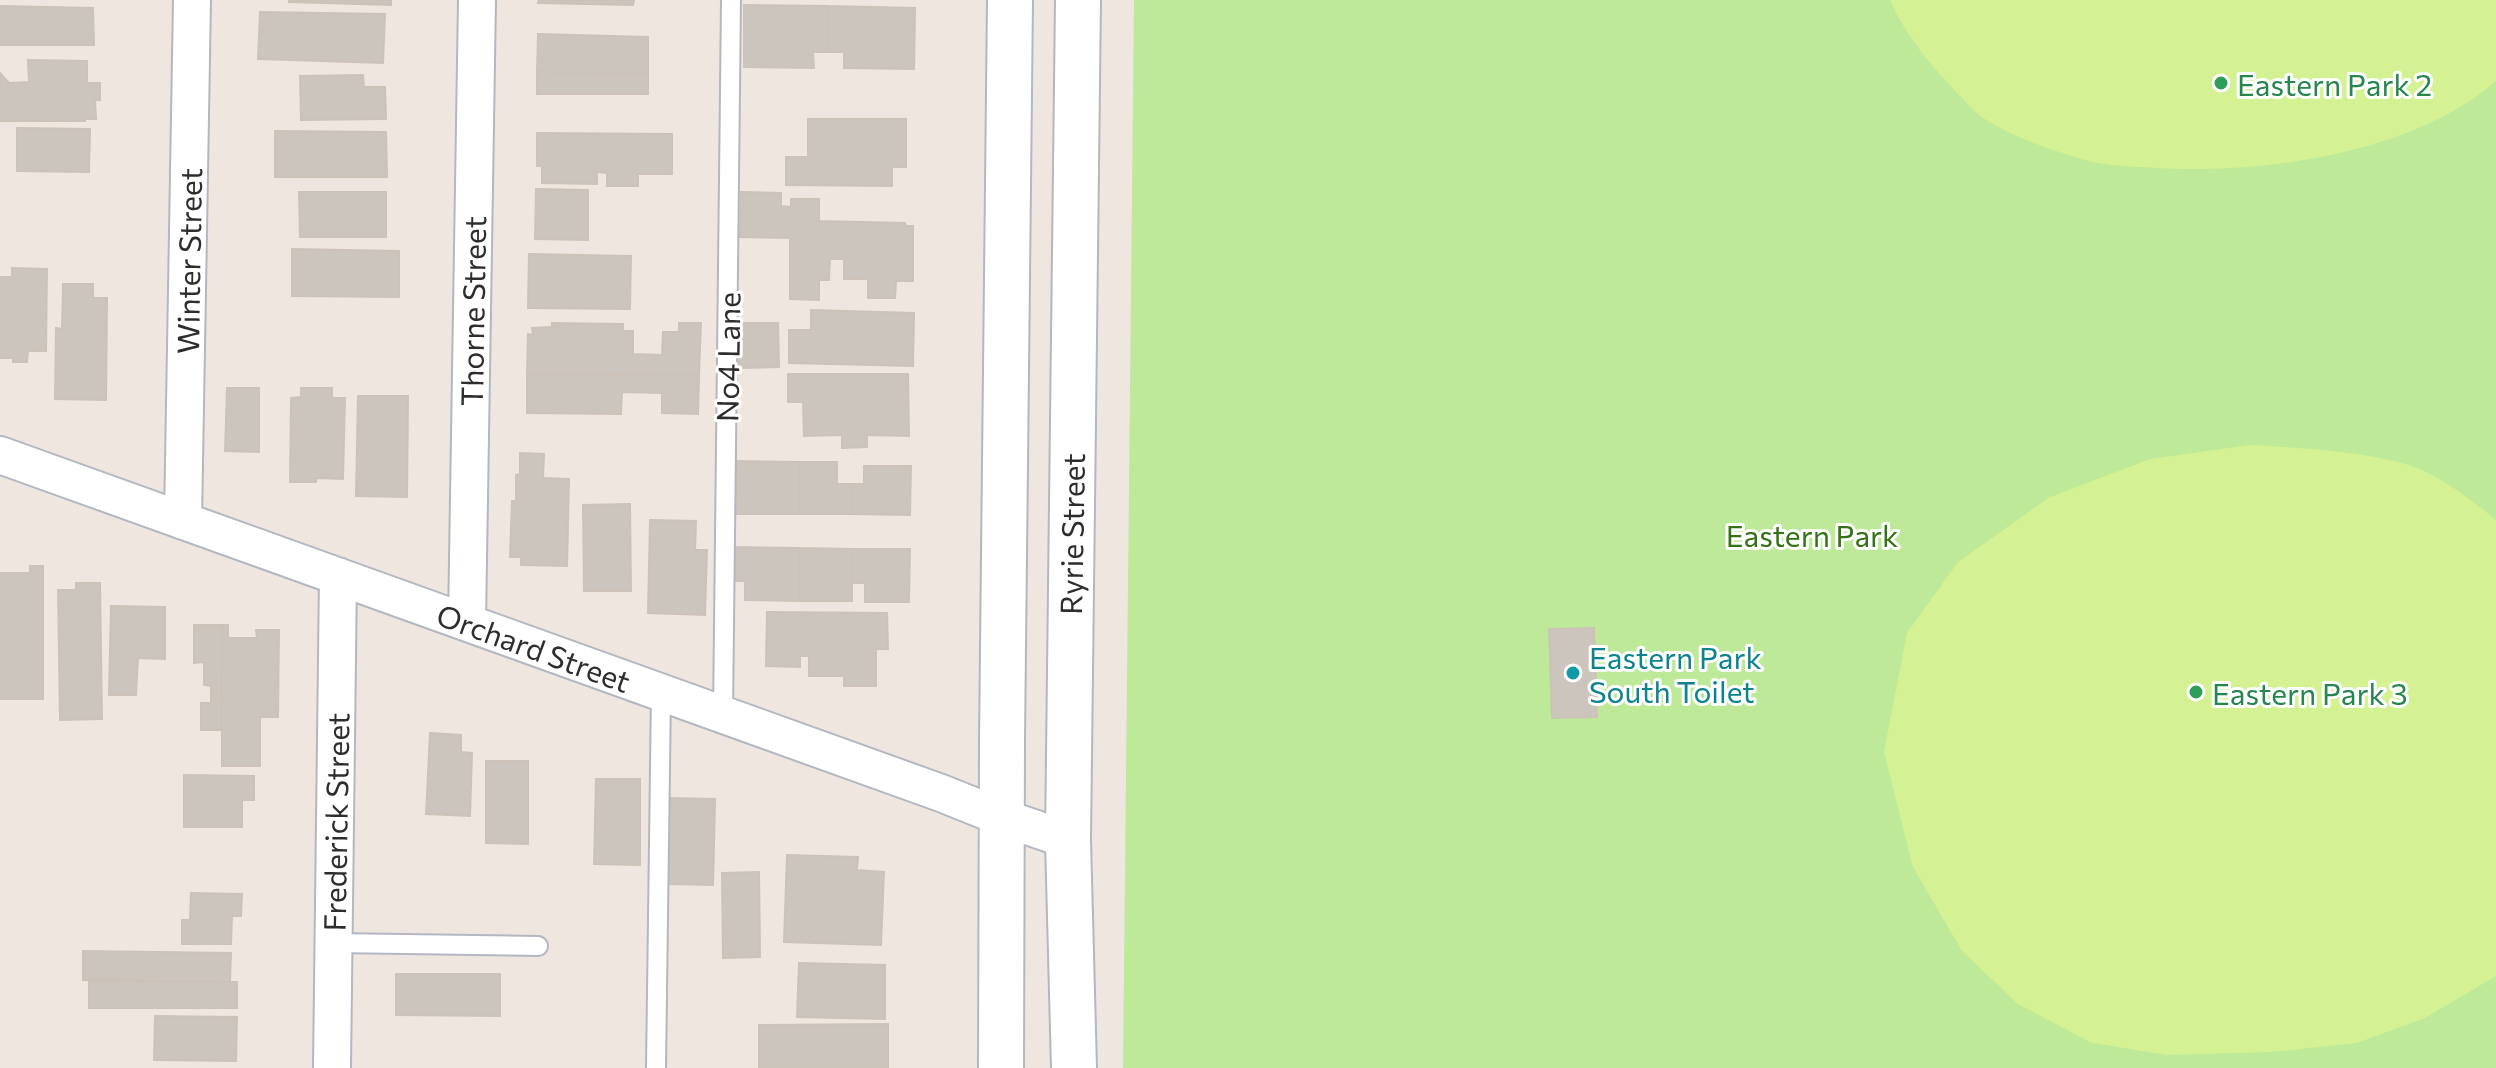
<svg xmlns="http://www.w3.org/2000/svg" width="2496" height="1068" font-family="Commissioner,sans-serif">
  <style>
    .green { fill: #bde998 }
    .pitch { fill: #d4f193 }
    .building { fill: #cbc5bd; stroke: #ccc2b8; stroke-width: 2 }
    .lines { fill: none; stroke-linecap: round; stroke-linejoin: round }
    .lane-casing { stroke: #b3b7c2; stroke-width: 22 }
    .street-casing { stroke: #b3b7c2; stroke-width: 40 }
    .secondary-casing { stroke: #b3b7c2; stroke-width: 48 }
    .lane { stroke: #fff; stroke-width: 18 }
    .street { stroke: #fff; stroke-width: 36 }
    .secondary { stroke: #fff; stroke-width: 44 }
    .leisure-dot { fill: #2e9e5b; stroke: #fff; stroke-width: 3 }
    .culture-dot { fill: #0f9aa8; stroke: #fff; stroke-width: 3 }
    .labels { text-anchor: middle; dominant-baseline: central; stroke-width: 6; stroke-linejoin: round; paint-order: stroke }
    .leisure-label { font-size: 30px; fill: #27864d; stroke: #fff; text-anchor: start }
    .street-label { font-size: 30px; fill: #2d2d2d; stroke: #fff }
    .park-label { font-size: 30px; fill: #337215; stroke: #fff }
    .culture-label { font-size: 30px; fill: #0d838f; stroke: #fff; text-anchor: start }
  </style>
  <rect width="100%" height="100%" fill="#efe7df"/>
  <path class="green" d="M 1134,0 L 2496,0 L 2496,1068 L 1123,1068 Z"/>
  <path class="pitch" d="M 1890,0 L 2496,0 L 2496,81 C 2413,154 2263,174 2156,168 C 2135,166 2111,167 2090,161 C 2058,153 2010,136 1983,118 C 1975,113 1968,104 1961,97 C 1933,68 1907,38 1890,0 Z
    M 2250,445 C 2300,448 2353,450 2402,463 C 2436,472 2469,498 2496,520 L 2496,976 L 2425,1018 L 2357,1043 L 2271,1052 L 2168,1055 L 2092,1043 L 2018,1004 L 1962,951 L 1913,867 L 1884,751 L 1907,633 L 1958,562 L 2048,498 L 2150,459 Z"/>
  <path class="building" d="M 289,0 L 391,0 L 391,5 L 289,2 Z
    M 539,0 L 634,0 L 633,5 L 538,3 Z
    M 744,5 L 829,6 L 829,52 L 813,52 L 814,68 L 744,67 Z
    M 0,6 L 93,8 L 94,45 L 0,45 Z
    M 829,6 L 915,8 L 914,69 L 844,68 L 844,52 L 829,52 Z
    M 260,12 L 385,14 L 383,63 L 258,59 Z
    M 538,34 L 648,37 L 648,73 L 537,72 Z
    M 28,60 L 87,61 L 87,83 L 100,83 L 100,100 L 95,100 L 96,119 L 85,119 L 85,121 L 0,121 L 0,73 L 9,83 L 29,82 Z
    M 537,72 L 648,73 L 648,94 L 537,94 Z
    M 363,75 L 364,87 L 385,87 L 386,119 L 301,120 L 300,76 Z
    M 808,119 L 906,119 L 906,167 L 892,167 L 892,186 L 786,185 L 786,157 L 808,157 Z
    M 17,128 L 90,129 L 89,172 L 17,171 Z
    M 275,131 L 386,132 L 387,177 L 275,177 Z
    M 537,133 L 672,134 L 672,174 L 638,174 L 638,186 L 607,186 L 607,173 L 597,172 L 597,184 L 542,183 L 542,166 L 537,166 Z
    M 536,189 L 588,190 L 588,240 L 535,239 Z
    M 299,192 L 386,192 L 386,237 L 300,237 Z
    M 741,192 L 781,193 L 781,206 L 791,207 L 791,199 L 819,199 L 819,221 L 905,223 L 906,226 L 913,226 L 913,281 L 896,281 L 895,298 L 868,298 L 868,279 L 844,279 L 844,259 L 830,259 L 829,280 L 819,280 L 819,300 L 790,299 L 790,238 L 740,237 Z
    M 292,249 L 399,251 L 399,297 L 292,296 Z
    M 529,254 L 631,256 L 630,309 L 528,308 Z
    M 12,268 L 47,269 L 46,351 L 28,351 L 27,362 L 13,362 L 13,358 L 0,358 L 0,277 L 12,277 Z
    M 63,284 L 93,284 L 93,298 L 107,298 L 106,400 L 55,399 L 56,328 L 62,329 Z
    M 811,310 L 914,313 L 913,366 L 789,363 L 789,330 L 811,330 Z
    M 552,323 L 623,324 L 623,331 L 633,331 L 633,354 L 662,355 L 663,332 L 679,332 L 679,323 L 701,323 L 699,376 L 527,374 L 528,334 L 533,335 L 532,328 L 552,327 Z
    M 739,323 L 778,323 L 779,367 L 739,368 Z
    M 527,374 L 699,376 L 698,414 L 662,413 L 662,393 L 622,392 L 621,414 L 527,413 Z
    M 788,374 L 908,374 L 909,436 L 867,435 L 867,447 L 842,448 L 842,435 L 804,436 L 803,402 L 788,402 Z
    M 227,388 L 259,388 L 259,452 L 225,451 Z
    M 301,388 L 332,388 L 332,398 L 345,398 L 343,479 L 316,478 L 316,482 L 290,482 L 291,398 L 301,397 Z
    M 358,396 L 408,396 L 407,497 L 356,496 Z
    M 520,453 L 544,454 L 543,478 L 569,479 L 567,566 L 521,565 L 521,557 L 510,557 L 512,501 L 516,501 L 516,475 L 520,474 Z
    M 733,461 L 799,462 L 799,514 L 733,514 Z
    M 799,462 L 837,462 L 837,484 L 851,484 L 851,514 L 799,514 Z
    M 864,466 L 911,466 L 910,515 L 851,514 L 851,484 L 864,484 Z
    M 630,504 L 631,591 L 584,591 L 583,505 Z
    M 650,520 L 696,521 L 695,550 L 707,550 L 705,615 L 648,613 Z
    M 731,547 L 800,548 L 799,601 L 745,600 L 745,581 L 731,581 Z
    M 800,548 L 852,549 L 852,601 L 799,601 Z
    M 852,549 L 910,549 L 909,602 L 865,602 L 865,583 L 852,583 Z
    M 30,566 L 43,566 L 43,699 L 0,699 L 0,573 L 30,573 Z
    M 76,583 L 100,583 L 102,719 L 60,720 L 58,590 L 76,590 Z
    M 111,606 L 165,607 L 165,659 L 138,658 L 136,695 L 109,695 Z
    M 767,612 L 887,613 L 888,649 L 876,649 L 876,686 L 844,686 L 844,676 L 809,676 L 809,656 L 800,656 L 800,667 L 766,666 Z
    M 194,625 L 222,625 L 221,730 L 201,730 L 201,703 L 211,703 L 211,686 L 204,685 L 204,662 L 194,663 Z
    M 222,625 L 228,625 L 228,638 L 257,638 L 256,630 L 279,630 L 278,717 L 260,717 L 260,766 L 222,766 Z
    M 1594,628 L 1597,717 L 1552,718 L 1549,629 Z
    M 430,733 L 461,735 L 461,752 L 472,753 L 470,816 L 426,814 Z
    M 486,761 L 528,761 L 528,844 L 486,843 Z
    M 184,775 L 254,776 L 254,800 L 242,800 L 242,827 L 184,827 Z
    M 596,779 L 640,779 L 640,865 L 594,864 Z
    M 669,798 L 715,799 L 713,885 L 666,884 Z
    M 787,855 L 858,857 L 857,870 L 884,872 L 881,945 L 784,942 Z
    M 759,872 L 760,957 L 723,958 L 722,873 Z
    M 191,893 L 242,894 L 241,916 L 232,916 L 231,944 L 182,944 L 182,920 L 190,920 Z
    M 83,951 L 231,953 L 230,982 L 83,980 Z
    M 799,963 L 885,965 L 885,1019 L 797,1017 Z
    M 396,974 L 500,974 L 500,1016 L 396,1015 Z
    M 89,981 L 237,982 L 237,1008 L 89,1008 Z
    M 155,1016 L 237,1017 L 236,1061 L 154,1060 Z
    M 888,1024 L 888,1068 L 759,1068 L 759,1025 Z"/>
  <g class="lines">
    <defs>
      <path id="lane" d="M 723,715 L 731,0
        M 333,943 L 538,946
        M 656,1068 L 661,693"/>
      <path id="street" d="M 0,455 L 941,793 L 1001,817 L 1068,840
        M 183,521 L 192,0
        M 467,622 L 477,0
        M 332,1068 L 338,576"/>
      <path id="secondary" d="M 1001,1068 L 1002,741 L 1010,0
        M 1074,1068 L 1068,840 L 1078,0"/>
    </defs>
    <use href="#lane" class="lane-casing"/>
    <use href="#street" class="street-casing"/>
    <use href="#secondary" class="secondary-casing"/>
    <use href="#lane" class="lane"/>
    <use href="#street" class="street"/>
    <use href="#secondary" class="secondary"/>
  </g>
  <g class="leisure-dot">
    <circle cx="2221" cy="83" r="8"/>
    <circle cx="2196" cy="692" r="8"/>
  </g>
  <circle class="culture-dot" cx="1573" cy="673" r="8"/>
  <g class="labels">
    <g class="leisure-label">
      <text x="2237" y="83">Eastern Park 2</text>
      <text x="2212" y="692">Eastern Park 3</text>
    </g>
    <g class="street-label">
      <text transform="translate(188 261) rotate(-89)">Winter Street</text>
      <text transform="translate(472 311) rotate(-89)">Thorne Street</text>
      <text transform="translate(727 357) rotate(-89)">No4 Lane</text>
      <text transform="translate(1071 534) rotate(-89)">Ryrie Street</text>
      <text transform="translate(534 647) rotate(20)">Orchard Street</text>
      <text transform="translate(335 822) rotate(-89)">Frederick Street</text>
    </g>
    <g class="park-label">
      <text x="1812" y="534">Eastern Park</text>
    </g>
    <g class="culture-label">
      <text x="1589" y="656">Eastern Park<tspan x="1589" dy="34">South Toilet</tspan></text>
    </g>
  </g>
</svg>
